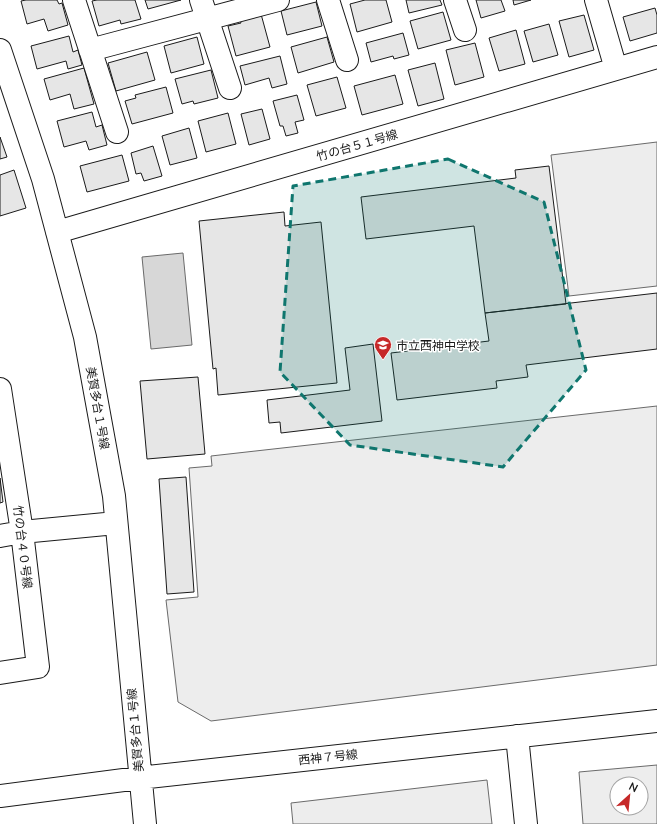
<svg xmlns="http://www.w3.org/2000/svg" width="657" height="824" font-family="Mulish,'Noto Sans JP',sans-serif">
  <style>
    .built { fill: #ededed; stroke: #6a6a6a; fill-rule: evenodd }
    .water { fill: #d7d7d7; stroke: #6a6a6a }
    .building { fill: #e6e6e6; stroke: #1a1a1a }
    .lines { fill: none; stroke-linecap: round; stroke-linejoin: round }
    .minor-casing { stroke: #1a1a1a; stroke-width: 24 }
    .minor { stroke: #fff; stroke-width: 22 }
    .marked { fill: #0f766e; fill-opacity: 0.2; stroke: #0f766e; stroke-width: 3; stroke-dasharray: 8 5; stroke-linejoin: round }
    .labels { text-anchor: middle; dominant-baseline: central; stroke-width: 3; stroke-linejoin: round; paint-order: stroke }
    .street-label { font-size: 12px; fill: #1a1a1a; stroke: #fff }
    .poi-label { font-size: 12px; fill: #1a1a1a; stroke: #fff; text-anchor: start }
  </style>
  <rect width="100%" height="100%" fill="#fff"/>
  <path class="built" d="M 657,142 L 657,286 L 569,296 L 551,155 Z
    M 657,406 L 657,665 L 211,721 L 178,702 L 166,600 L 198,597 L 189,468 L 212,466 L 211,456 Z
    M 657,765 L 657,824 L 583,824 L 579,772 ZM 617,784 L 641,784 L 641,808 L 617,808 Z
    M 487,780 L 492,824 L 293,824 L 291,803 Z"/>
  <path class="water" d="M 183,253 L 192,345 L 151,349 L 142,257 Z"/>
  <path class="building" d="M 26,0 L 57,0 L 59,4 L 62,3 L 68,25 L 48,31 L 44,19 L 27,24 L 21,1 Z
    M 97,0 L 135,0 L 141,19 L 121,24 L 120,20 L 99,26 L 92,1 Z
    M 145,0 L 181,0 L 148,9 Z
    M 365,0 L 386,0 L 392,22 L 357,32 L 350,4 Z
    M 406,0 L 440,0 L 442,5 L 409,13 Z
    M 476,0 L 501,0 L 505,11 L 481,18 Z
    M 513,0 L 531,0 L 514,5 Z
    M 316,2 L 322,26 L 287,35 L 281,11 Z
    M 655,8 L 657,15 L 657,33 L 630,41 L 623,17 Z
    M 443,12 L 451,40 L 418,49 L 410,21 Z
    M 261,14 L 270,47 L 236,56 L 228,26 L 241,23 L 240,20 Z
    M 584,15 L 594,50 L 569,57 L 559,21 Z
    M 549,24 L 558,55 L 533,62 L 524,31 Z
    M 516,30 L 525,64 L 499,71 L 489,38 Z
    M 403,33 L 409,55 L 394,59 L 393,56 L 371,62 L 366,43 Z
    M 69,36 L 73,52 L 78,50 L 82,65 L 68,69 L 66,61 L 37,69 L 31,46 Z
    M 197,37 L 204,64 L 171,73 L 164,46 Z
    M 327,37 L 334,62 L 298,73 L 291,47 Z
    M 475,43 L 484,77 L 455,85 L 446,50 Z
    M 147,52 L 155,80 L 116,91 L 108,63 Z
    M 280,56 L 287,84 L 272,88 L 269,78 L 245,85 L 240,66 Z
    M 435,63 L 444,99 L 418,106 L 408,70 Z
    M 84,68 L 94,104 L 74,109 L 70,94 L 50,100 L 44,79 Z
    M 211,70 L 218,98 L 194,104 L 193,101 L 182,104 L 175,79 Z
    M 395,75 L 403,104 L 362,115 L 354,86 Z
    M 337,77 L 346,108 L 316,116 L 307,85 Z
    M 166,87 L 173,113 L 132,124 L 125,101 L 136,98 L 135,95 Z
    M 297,95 L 304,120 L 295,122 L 298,133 L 286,136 L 283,126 L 280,126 L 273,101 Z
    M 262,109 L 270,139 L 249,145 L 241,114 Z
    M 92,112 L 96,127 L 102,125 L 107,145 L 89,150 L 86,141 L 64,147 L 57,121 Z
    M 228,113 L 236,144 L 206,152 L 198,121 Z
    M 189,128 L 197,158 L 170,165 L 162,136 Z
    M 0,137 L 7,157 L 0,159 Z
    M 153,146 L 162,176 L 144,181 L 141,173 L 136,174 L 131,153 Z
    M 122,155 L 129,181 L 87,192 L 80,166 Z
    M 549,166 L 566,304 L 485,313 L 474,226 L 366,239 L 361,197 L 516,178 L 515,170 Z
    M 14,170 L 26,208 L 0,216 L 0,175 Z
    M 284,212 L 285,226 L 321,222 L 337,383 L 218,395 L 216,368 L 213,369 L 199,221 Z
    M 657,293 L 657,349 L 526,365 L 528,377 L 496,381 L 497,388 L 397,400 L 391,353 L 489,341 L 485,313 Z
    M 373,344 L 382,421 L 281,433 L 280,422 L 269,423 L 267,400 L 350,390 L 345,348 Z
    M 198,377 L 205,454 L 147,459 L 140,381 Z
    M 186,477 L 194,592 L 167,594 L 159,479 Z
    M 0,478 L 3,502 L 0,503 Z"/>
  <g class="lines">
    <defs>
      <path id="minor" d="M 74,0 L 117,132
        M 201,0 L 230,88
        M 328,0 L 347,60
        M 455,0 L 465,30
        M 596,0 L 616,69
        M 0,50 L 43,179 L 85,337 L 114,496 L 145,824
        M 90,50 L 278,0
        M 57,232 L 657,57
        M 0,389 L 22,532 L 38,667 L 0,673
        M 0,536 L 22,532 L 116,523
        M 517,736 L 526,824
        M 0,796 L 139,778 L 657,721"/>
    </defs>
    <use href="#minor" class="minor-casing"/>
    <use href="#minor" class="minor"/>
  </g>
  <path class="marked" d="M 448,159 L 544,202 L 586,370 L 503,467 L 350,445 L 280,372 L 293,186 Z"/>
  <defs>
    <symbol id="school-pin" viewBox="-11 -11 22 30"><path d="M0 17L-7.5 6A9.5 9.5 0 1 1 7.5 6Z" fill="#c62828" stroke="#fff"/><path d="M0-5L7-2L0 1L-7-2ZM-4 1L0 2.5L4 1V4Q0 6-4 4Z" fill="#fff"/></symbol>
  </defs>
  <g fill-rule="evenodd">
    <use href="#school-pin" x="373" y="335" width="20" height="27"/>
  </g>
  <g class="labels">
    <g class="street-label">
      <text transform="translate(357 145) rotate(-16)">竹の台５１号線</text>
      <text transform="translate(98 408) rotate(80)">美賀多台１号線</text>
      <text transform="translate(23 547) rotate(83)">竹の台４０号線</text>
      <text transform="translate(135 730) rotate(-95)">美賀多台１号線</text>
      <text transform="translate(328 757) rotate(-6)">西神７号線</text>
    </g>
    <g class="poi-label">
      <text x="396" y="345">市立西神中学校</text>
    </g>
  </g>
  <g transform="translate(629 796) rotate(27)"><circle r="19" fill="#ffffff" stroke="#a3a3a3"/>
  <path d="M0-3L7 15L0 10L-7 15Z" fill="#c62828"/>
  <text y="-6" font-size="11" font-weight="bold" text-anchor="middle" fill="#1a1a1a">N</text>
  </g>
</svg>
